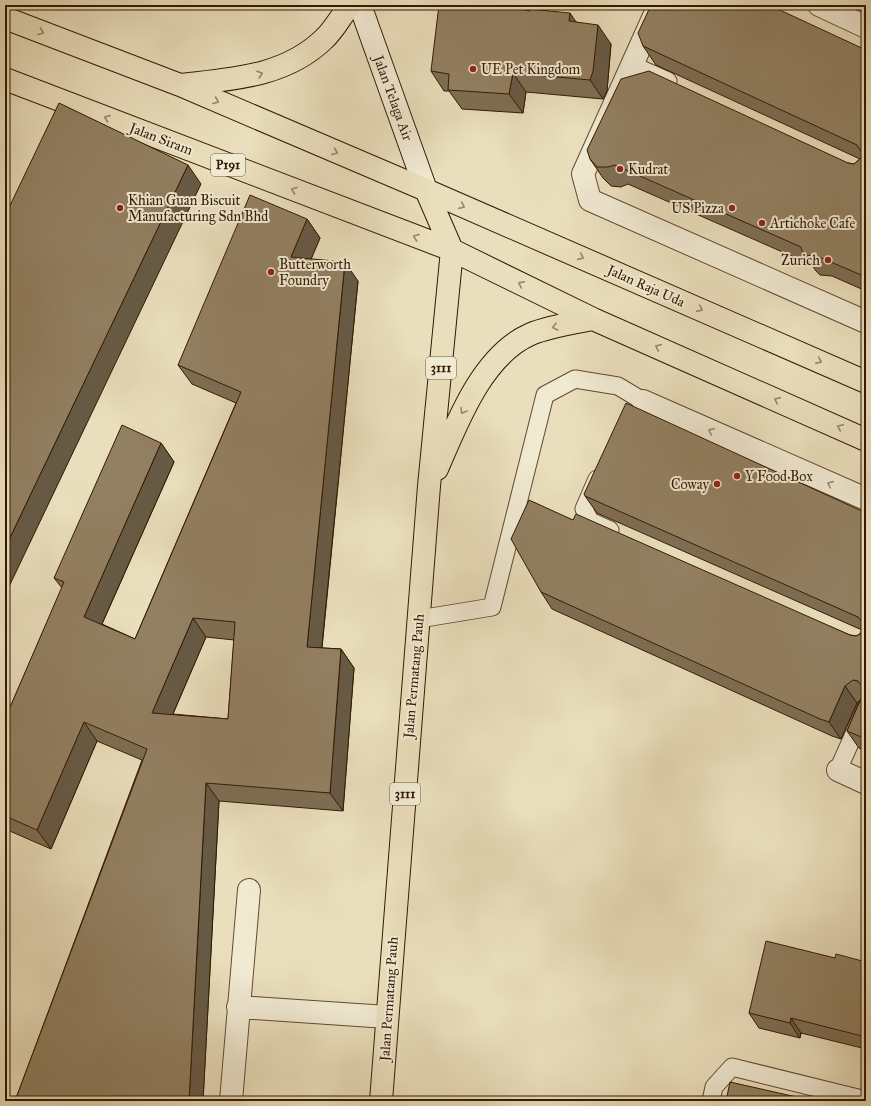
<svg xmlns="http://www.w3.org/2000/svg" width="871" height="1106" font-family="'IM FELL Great Primer',serif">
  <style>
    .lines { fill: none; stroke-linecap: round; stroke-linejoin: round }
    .lane-casing { stroke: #614a2f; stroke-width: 19 }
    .street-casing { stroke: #614a2f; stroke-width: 24 }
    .secondary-casing { stroke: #331900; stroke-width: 24 }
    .primary-casing { stroke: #331900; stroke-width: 24 }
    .lane { stroke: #f1ead3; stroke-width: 17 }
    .street { stroke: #f1ead3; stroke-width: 22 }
    .secondary { stroke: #f1ead3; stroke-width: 22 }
    .primary { stroke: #eadfbc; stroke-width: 22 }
    .wall { fill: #7e6e54; stroke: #331900; fill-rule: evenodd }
    .shaded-wall { fill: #665a45; stroke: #331900 }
    .building { fill: #928062; stroke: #331900; fill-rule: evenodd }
    .oneway { stroke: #988667 }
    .oneway2 { stroke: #9c8c74 }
    .poi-dot { fill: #8f2418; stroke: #f1ead3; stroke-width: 1.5 }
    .labels { text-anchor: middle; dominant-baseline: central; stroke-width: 4; stroke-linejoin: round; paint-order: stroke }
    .shield { fill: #f1ead3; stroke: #6c583f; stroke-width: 1 }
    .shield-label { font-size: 13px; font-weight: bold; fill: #331900 }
    .poi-label { font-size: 14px; fill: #331900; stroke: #f1ead3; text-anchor: start }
    .street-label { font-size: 14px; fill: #331900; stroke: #f1ead3 }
  </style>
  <rect width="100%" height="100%" fill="#eadfbc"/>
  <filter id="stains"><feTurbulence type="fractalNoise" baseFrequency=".005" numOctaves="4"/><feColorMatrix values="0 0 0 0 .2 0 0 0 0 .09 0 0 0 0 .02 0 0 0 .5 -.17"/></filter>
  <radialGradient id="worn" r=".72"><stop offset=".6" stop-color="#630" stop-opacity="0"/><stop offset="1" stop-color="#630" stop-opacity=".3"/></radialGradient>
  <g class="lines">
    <defs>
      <path id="lane" d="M 506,5 L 524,11 L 541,5
        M 632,65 L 668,81
        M 597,479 L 584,509 L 590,521 L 610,530
        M 419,619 L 492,607 L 545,395 L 575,379 L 618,386 L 643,401
        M 838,770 L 866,707
        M 711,1101 L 714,1087 L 732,1067 L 866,1100"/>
      <path id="street" d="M 659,5 L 583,174 L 590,200 L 866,322
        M 819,5 L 866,27
        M 643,401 L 866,499
        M 838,770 L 866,783
        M 238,1007 L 387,1017
        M 231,1101 L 249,890"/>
      <path id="secondary" d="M 360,5 L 426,190"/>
      <path id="primary" d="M 5,18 L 180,85 L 426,190 L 866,382
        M 5,79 L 452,250 L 593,319 L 866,440
        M 181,85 C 231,79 285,77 324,39 C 334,30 341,16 350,5
        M 437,469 C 457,423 482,355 531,334 C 550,326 573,323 593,319
        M 381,1101 L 429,486 L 452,250 L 426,190"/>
    </defs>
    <use href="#lane" class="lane-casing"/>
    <use href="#street" class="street-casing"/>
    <use href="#secondary" class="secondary-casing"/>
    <use href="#primary" class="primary-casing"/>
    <use href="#lane" class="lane"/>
    <use href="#street" class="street"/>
    <use href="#secondary" class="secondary"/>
    <use href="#primary" class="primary"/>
  </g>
  <path class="wall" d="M 576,22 L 611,44 L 607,91 L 603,99 L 526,92 L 523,113 L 462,109 L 449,91 L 444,91 L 431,71 Z
    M 643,46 L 866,50 L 866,291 L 832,276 L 820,275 L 816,271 L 812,265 L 628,184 L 621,187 L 611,186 L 603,178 L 590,159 L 848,163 L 854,164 L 860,159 L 656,65 Z
    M 307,219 L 320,238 L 311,259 L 358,281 L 322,648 L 341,649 L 354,668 L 343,811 L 219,801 L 203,1101 L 15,1101 L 142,760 L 97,741 L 51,849 L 5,829 L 5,719 L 62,588 L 54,578 L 161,443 L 174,462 L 102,624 L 135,639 L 236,403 L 192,384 L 178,365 ZM 206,637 L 234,640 L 228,719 L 173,714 Z
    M 585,496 L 866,513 L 866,751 L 859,748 L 847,731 L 860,700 L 857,703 L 841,739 L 832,736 L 552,609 L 541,592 L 573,520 L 850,635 L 856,636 L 860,634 L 862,630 L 597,513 Z
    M 835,958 L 866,962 L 866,1049 L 801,1033 L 800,1038 L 759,1028 L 749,1013 Z"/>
  <path class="shaded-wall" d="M 570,13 L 583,32 L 569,21 Z
    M 598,25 L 611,44 L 607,91 L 603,99 L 590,80 Z
    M 513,73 L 526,92 L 523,113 L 509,94 Z
    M 188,165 L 201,184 L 5,595 L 5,548 Z
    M 307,219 L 320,238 L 304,276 L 291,257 Z
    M 345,262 L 358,281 L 320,665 L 307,647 Z
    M 161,443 L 174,462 L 97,635 L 84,617 Z
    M 193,618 L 206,637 L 165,732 L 152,713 Z
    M 341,649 L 354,668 L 343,811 L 330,793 Z
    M 845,686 L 857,703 L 841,739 L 829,722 Z
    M 84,722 L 97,741 L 51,849 L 37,830 Z
    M 206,783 L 219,801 L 203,1101 L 189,1101 Z
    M 791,1018 L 801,1033 L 800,1038 L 790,1023 Z"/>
  <path class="building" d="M 439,5 L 495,5 L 513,7 L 530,11 L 529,9 L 570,13 L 569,21 L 598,25 L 593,71 L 590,80 L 513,73 L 509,94 L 448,90 L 449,74 L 431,71 Z
    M 651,5 L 769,5 L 866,50 L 866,277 L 819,257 L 807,255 L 802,251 L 801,247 L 615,165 L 608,167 L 597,167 L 590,159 L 587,150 L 621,79 L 649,71 L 848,163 L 854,164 L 861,158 L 862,153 L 857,145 L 643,46 L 638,33 Z
    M 59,103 L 188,165 L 5,548 L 5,216 Z
    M 250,195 L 307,219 L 291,257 L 345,262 L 307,647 L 341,649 L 330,793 L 206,783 L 189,1101 L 15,1101 L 147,749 L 84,722 L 37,830 L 5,816 L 5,719 L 64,582 L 54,578 L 122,425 L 161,443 L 84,617 L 135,639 L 241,392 L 178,365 ZM 193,618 L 235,622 L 228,719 L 152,713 Z
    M 626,403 L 866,513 L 866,739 L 847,731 L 863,694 L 864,689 L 858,681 L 853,680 L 845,686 L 829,722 L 820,719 L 541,592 L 511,539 L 529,500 L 573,520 L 576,514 L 850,635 L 856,636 L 860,634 L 864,624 L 858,617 L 585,496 L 584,494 Z
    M 766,941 L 835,958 L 836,954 L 866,962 L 866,1037 L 791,1018 L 790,1023 L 749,1013 Z
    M 730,1082 L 801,1098 L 800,1101 L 726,1101 Z"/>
  <defs><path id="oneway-chevron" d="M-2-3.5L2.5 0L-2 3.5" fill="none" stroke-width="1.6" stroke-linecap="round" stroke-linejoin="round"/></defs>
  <g class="oneway">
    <use href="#oneway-chevron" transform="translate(41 32) rotate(21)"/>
    <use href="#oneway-chevron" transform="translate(260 74) rotate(-19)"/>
    <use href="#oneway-chevron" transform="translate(216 101) rotate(23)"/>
    <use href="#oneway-chevron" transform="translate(107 118) rotate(-159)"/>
    <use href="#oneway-chevron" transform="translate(335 152) rotate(23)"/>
    <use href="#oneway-chevron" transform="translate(294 190) rotate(-159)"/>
    <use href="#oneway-chevron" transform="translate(462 206) rotate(24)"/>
    <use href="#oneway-chevron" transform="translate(416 237) rotate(-159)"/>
    <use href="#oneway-chevron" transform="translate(581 257) rotate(24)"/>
    <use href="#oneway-chevron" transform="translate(521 284) rotate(-154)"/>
    <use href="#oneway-chevron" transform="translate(700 309) rotate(24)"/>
    <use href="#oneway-chevron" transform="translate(555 327) rotate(166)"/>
    <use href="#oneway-chevron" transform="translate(658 347) rotate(-156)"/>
    <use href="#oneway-chevron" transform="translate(819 361) rotate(24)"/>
    <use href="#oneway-chevron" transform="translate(777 400) rotate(-156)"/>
    <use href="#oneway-chevron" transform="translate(463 411) rotate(121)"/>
    <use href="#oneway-chevron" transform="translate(840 427) rotate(-155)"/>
  </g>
  <g class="oneway2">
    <use href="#oneway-chevron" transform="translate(711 431) rotate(-156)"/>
    <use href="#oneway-chevron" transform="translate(830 484) rotate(-156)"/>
  </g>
  <g class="poi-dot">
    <circle cx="473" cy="69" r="4"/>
    <circle cx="620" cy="169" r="4"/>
    <circle cx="120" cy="208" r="4"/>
    <circle cx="732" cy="208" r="4"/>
    <circle cx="762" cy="223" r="4"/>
    <circle cx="828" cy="260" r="4"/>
    <circle cx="271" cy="272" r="4"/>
    <circle cx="737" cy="476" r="4"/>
    <circle cx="717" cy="484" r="4"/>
  </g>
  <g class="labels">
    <g class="shield">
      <rect x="211" y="154" width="34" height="22" rx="3"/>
      <rect x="426" y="357" width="30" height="22" rx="3"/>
      <rect x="390" y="783" width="30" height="22" rx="3"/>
    </g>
    <g class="shield-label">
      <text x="228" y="165">P191</text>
      <text x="441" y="368">3111</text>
      <text x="405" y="794">3111</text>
    </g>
    <g class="poi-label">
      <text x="481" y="69">UE Pet Kingdom</text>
      <text x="628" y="169">Kudrat</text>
      <text x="128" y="200">Khian Guan Biscuit<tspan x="128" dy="16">Manufacturing Sdn Bhd</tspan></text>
      <text x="724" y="208" text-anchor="end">US Pizza</text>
      <text x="770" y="223">Artichoke Cafe</text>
      <text x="820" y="260" text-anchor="end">Zurich</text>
      <text x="279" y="264">Butterworth<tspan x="279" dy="16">Foundry</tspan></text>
      <text x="745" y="476">Y Food Box</text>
      <text x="709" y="484" text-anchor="end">Coway</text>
    </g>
    <g class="street-label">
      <text transform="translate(393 98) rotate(70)">Jalan Telaga Air</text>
      <text transform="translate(161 139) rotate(21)">Jalan Siram</text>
      <text transform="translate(646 286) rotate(24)">Jalan Raja Uda</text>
      <text transform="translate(414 676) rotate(-85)">Jalan Permatang Pauh</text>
      <text transform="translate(389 999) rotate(-86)">Jalan Permatang Pauh</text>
    </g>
  </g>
  <rect width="871" height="1106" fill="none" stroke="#eadfbc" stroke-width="20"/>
  <rect x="6" y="6" width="859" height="1094" fill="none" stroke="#331900" stroke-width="2"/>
  <rect x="10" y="10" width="851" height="1086" fill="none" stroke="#331900"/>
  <rect width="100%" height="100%" filter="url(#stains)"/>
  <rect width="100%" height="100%" fill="url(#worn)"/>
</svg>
